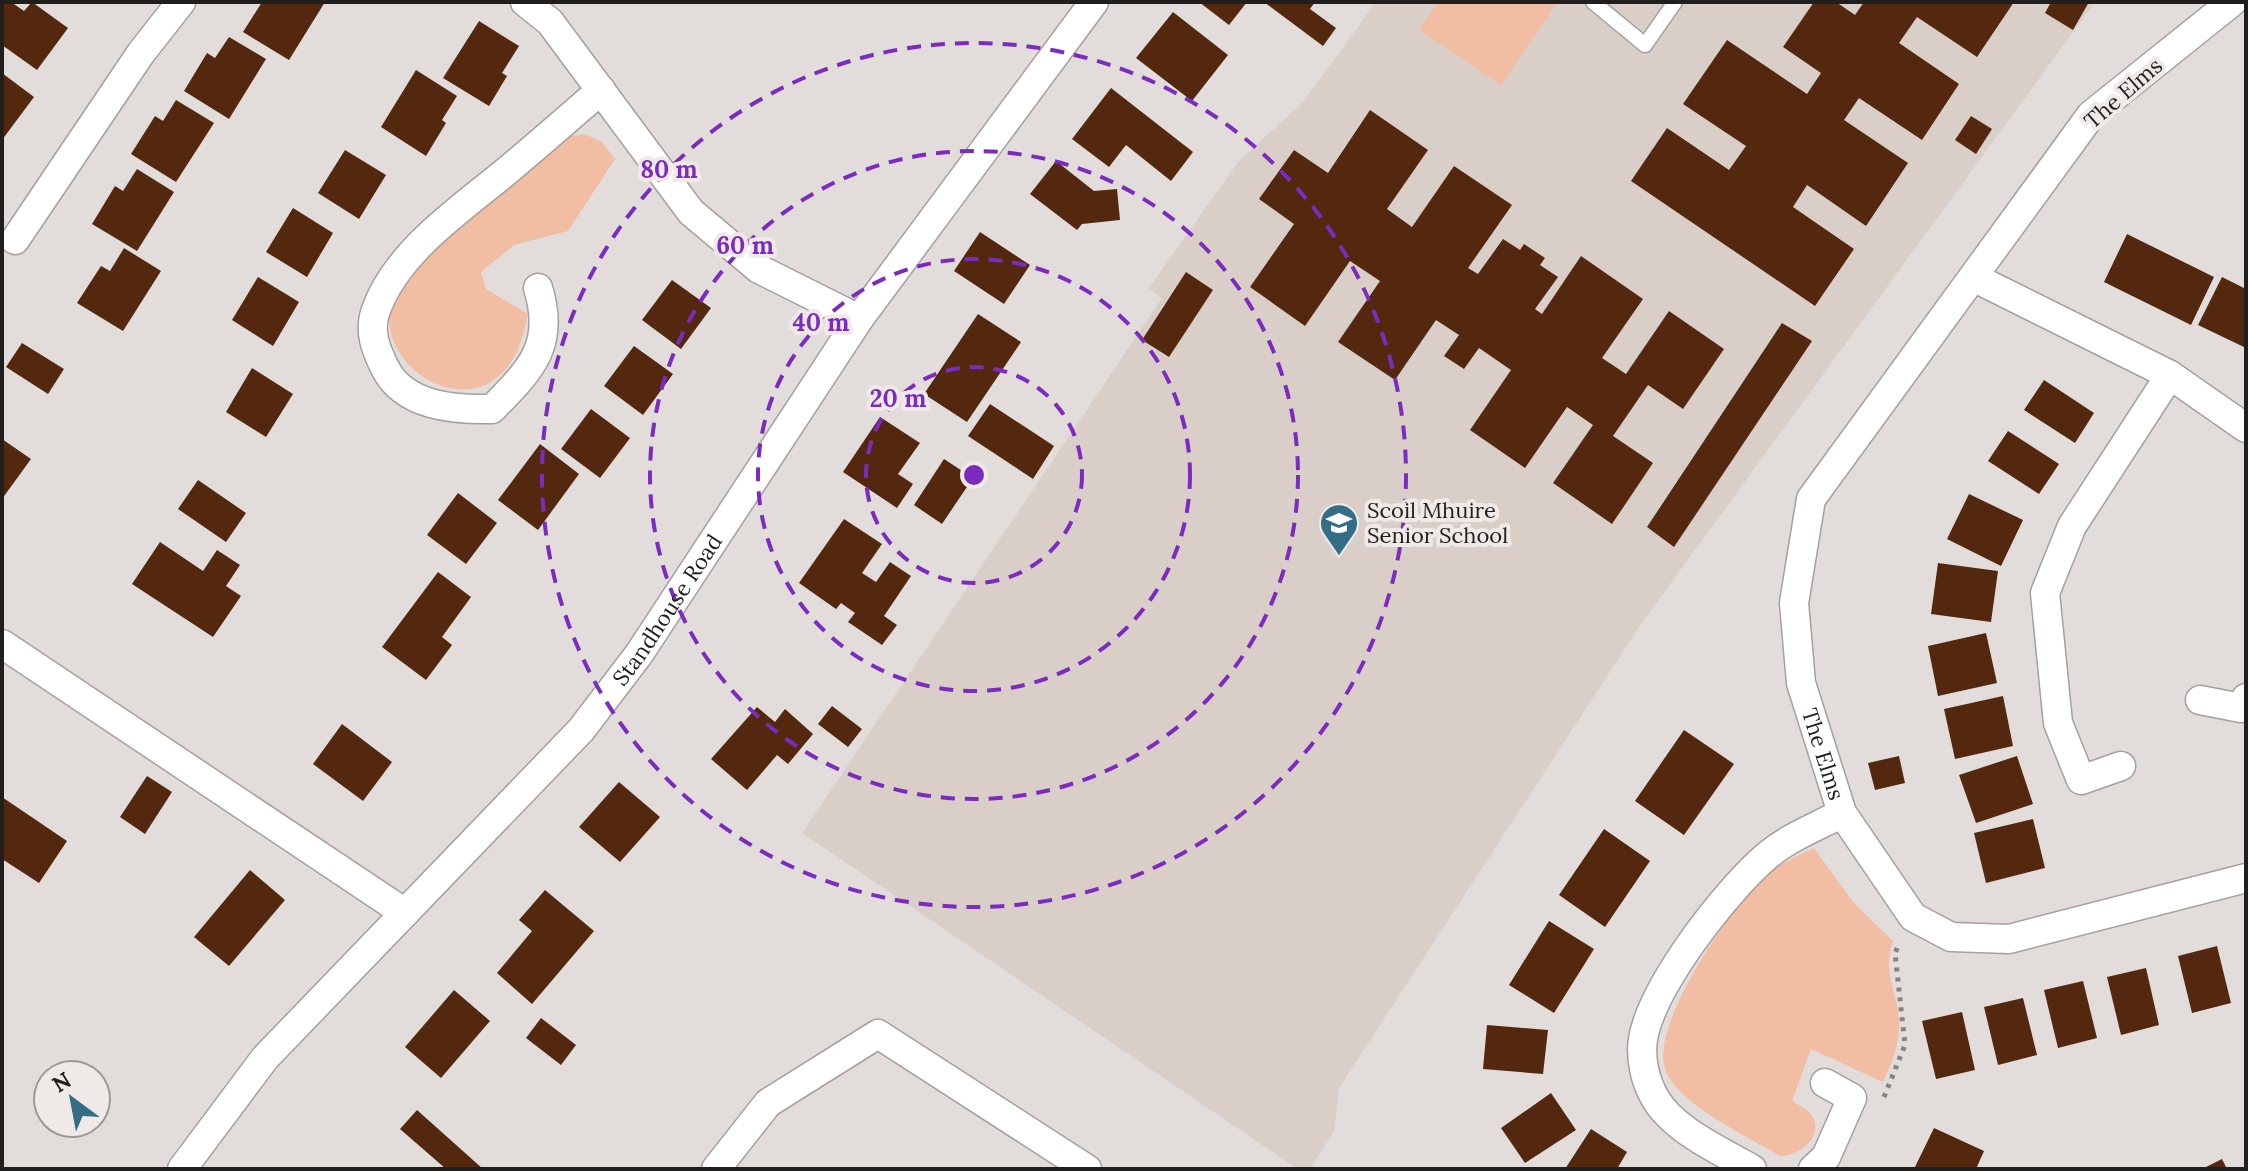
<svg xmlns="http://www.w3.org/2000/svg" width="2248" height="1171" viewBox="0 0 2248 1171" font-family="Lora,serif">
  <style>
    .built { fill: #dacec9 }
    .green { fill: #f1bda3 }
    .building { fill: #53280f }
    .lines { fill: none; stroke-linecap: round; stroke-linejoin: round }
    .service-casing { stroke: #a4a09e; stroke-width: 17 }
    .minor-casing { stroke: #a4a09e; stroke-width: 31 }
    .path { stroke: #868382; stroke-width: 5; stroke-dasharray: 4 6; stroke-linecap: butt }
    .service { stroke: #fff; stroke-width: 14 }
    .minor { stroke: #fff; stroke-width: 28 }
    .ring { fill: none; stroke: #7b2cbf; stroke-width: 4; stroke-dasharray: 14 10 }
    .labels { text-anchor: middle; stroke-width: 8; stroke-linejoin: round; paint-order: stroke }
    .street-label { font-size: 22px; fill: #201f1e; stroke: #efeae8 }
    .poi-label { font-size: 22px; fill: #201f1e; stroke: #efeae8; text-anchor: start }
    .centre { fill: #7b2cbf; stroke: #efeae8; stroke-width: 4 }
    .ring-label { font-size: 24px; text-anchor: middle; font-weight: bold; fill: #7b2cbf; stroke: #efeae8; stroke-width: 8; stroke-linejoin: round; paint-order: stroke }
  </style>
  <rect width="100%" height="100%" fill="#e2dddb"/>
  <path class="built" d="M1376 2H2095L1641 624 1339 1088 1334 1131 1310 1169H1298L802 833 1162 298 1148 289 1239 161 1303 102Z"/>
  <path class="green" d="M1438 2H1558L1501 85 1419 30Z
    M585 134 602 142 615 159 568 231 514 245 481 272 486 289 528 314C524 332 520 350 509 365 470 419 389 375 389 317 389 309 388 300 392 293 411 264 440 244 466 222 500 193 535 165 569 136Z
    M1814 848 1853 902 1893 941C1881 977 1900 993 1899 1027 1899 1047 1891 1064 1883 1082L1811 1049 1792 1101C1801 1106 1813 1112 1815 1123 1819 1142 1795 1156 1780 1156 1749 1137 1677 1104 1665 1069 1650 1025 1732 905 1766 875 1779 864 1798 856 1814 848Z"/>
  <path class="building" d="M2 2H11L24 11 32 2 68 28 37 70 2 45Z
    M262 2H325L289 60 243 32Z
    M1199 2H1247L1229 25Z
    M1264 2H1315L1310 9 1336 28 1323 46Z
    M1814 2H1836L1855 15 1864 2H2014L1977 57 1917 17 1899 43 1959 84 1922 140 1859 98 1844 120 1908 163 1866 226 1807 185 1793 207 1854 249 1815 306 1631 181 1667 128 1729 170 1746 146 1683 104 1727 40 1807 94 1821 73 1783 47Z
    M2051 2H2089L2073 30 2045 13Z
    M1173 12 1228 55 1192 101 1136 58Z
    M479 21 519 46 502 73 507 76 489 106 443 78Z
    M229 37 266 59 229 119 184 91 207 53 215 58Z
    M416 70 457 96 442 120 446 123 426 156 381 127Z
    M2 73 34 97 2 140Z
    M1111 88 1193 152 1171 181 1126 145 1109 167 1072 139Z
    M176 100 214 123 176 182 131 154 155 116 163 121Z
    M1370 110 1428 150 1387 209 1412 227 1454 166 1512 205 1468 268 1478 274 1503 239 1520 250 1524 244 1545 258 1540 265 1558 277 1535 309 1542 314 1581 256 1643 299 1602 358 1626 374 1669 311 1724 349 1683 409 1648 385 1613 436 1653 463 1612 524 1553 483 1593 425 1567 407 1525 468 1470 430 1511 370 1479 348 1464 369 1444 356 1459 335 1436 320 1395 380 1338 342 1380 281 1350 261 1305 326 1250 287 1294 224 1259 199 1294 150 1328 173Z
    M1971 116 1992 129 1976 154 1955 140Z
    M345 150 386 175 359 219 318 193Z
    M1056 161 1094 191 1117 189 1120 220 1082 224 1077 230 1030 194Z
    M137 169 174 192 137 251 92 224 115 186 123 191Z
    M293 208 333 233 307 277 266 252Z
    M980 232 1030 265 1004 304 954 271Z
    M2127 234 2214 277 2191 325 2104 282Z
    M124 248 161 271 123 331 77 303 101 266 110 271Z
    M1186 272 1213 290 1169 357 1142 340Z
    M258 277 299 302 273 346 232 320Z
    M2222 277 2246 289V348L2198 325Z
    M672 280 711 308 681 349 642 320Z
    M978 314 1021 342 967 422 924 394Z
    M1782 323 1812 341 1674 547 1647 527Z
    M22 343 64 369 48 394 6 367Z
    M634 346 673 374 643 415 604 386Z
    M252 368 293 394 266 437 226 412Z
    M2044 380 2094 413 2075 443 2024 410Z
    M990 404 1054 446 1033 479 968 436Z
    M591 409 630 438 600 478 561 449Z
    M880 417 920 443 898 474 913 484 897 508 843 472Z
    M2008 431 2059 464 2039 494 1988 461Z
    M2 439 31 459 2 499Z
    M540 444 579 474 538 530 498 500Z
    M944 459 973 478 942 524 914 505Z
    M198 480 246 513 226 542 178 509Z
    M458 493 497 523 466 564 427 535Z
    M1969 494 2023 520 2001 566 1947 539Z
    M844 519 882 544 862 573 876 582 890 562 911 576 884 616 897 625 882 645 848 622 855 613 841 603 836 609 799 583Z
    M160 542 203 571 217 550 240 565 226 586 241 596 213 637 132 584Z
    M1938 563 1998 571 1991 622 1931 614Z
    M438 572 471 597 442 637 452 645 426 680 382 647Z
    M1986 633 1997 683 1938 696 1928 646Z
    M2003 696 2013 746 1955 759 1944 709Z
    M832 706 862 729 848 747 818 724Z
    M757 707 775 722 785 709 813 734 788 764 777 755 747 790 711 759Z
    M342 724 392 762 363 801 313 764Z
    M1684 730 1734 764 1684 835 1635 801Z
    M1899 756 1905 783 1875 790 1868 763Z
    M2017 756 2033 804 1976 823 1959 775Z
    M147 776 172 792 145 834 120 817Z
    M619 782 660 817 620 862 579 827Z
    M2 797 67 841 39 883 2 859Z
    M2033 819 2045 868 1986 883 1974 833Z
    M1604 829 1650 861 1605 927 1559 895Z
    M250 870 285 900 229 966 194 937Z
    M545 890 594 931 532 1004 497 973 532 931 519 920Z
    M1549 921 1594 949 1554 1013 1509 985Z
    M2217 946 2231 1003 2192 1013 2178 956Z
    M2146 968 2159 1025 2121 1035 2107 977Z
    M2083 981 2097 1038 2058 1048 2044 990Z
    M454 990 490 1021 441 1078 405 1047Z
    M2023 998 2037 1055 1998 1065 1984 1007Z
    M1962 1012 1975 1070 1936 1079 1922 1021Z
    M541 1018 576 1045 561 1065 526 1038Z
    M1487 1025 1548 1030 1543 1074 1483 1069Z
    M1551 1093 1576 1130 1525 1163 1501 1128Z
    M417 1110 483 1169H446L400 1129Z
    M1934 1128 1984 1151 1976 1169H1914Z
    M1591 1129 1627 1152 1617 1169H1565Z
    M2222 1159 2227 1169H2202Z"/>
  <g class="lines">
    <g class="service-casing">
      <path id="service" d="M1593 2 1645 45 1675 2"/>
    </g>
    <g class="minor-casing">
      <g id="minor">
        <path d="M525 2 550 22 691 212 759 269 859 319"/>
        <path id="s1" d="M2232 2 2091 115 1811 499 1794 603 1801 683 1842 813 1913 917 1951 937 2009 939 2246 878"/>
        <path d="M15 240 141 53 181 2"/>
        <path d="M1975 278 2170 375 2246 428"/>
        <path d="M538 288C556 346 530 370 492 409 453 410 404 406 385 368 376 350 368 331 376 310 397 251 461 209 508 170 539 144 570 117 601 90"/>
        <path d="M2 644 405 913"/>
        <path d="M2200 700 2241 708 2246 698"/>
        <path d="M2121 766 2081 780 2058 723 2045 593 2072 526 2170 375"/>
        <path id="s2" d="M182 1169 265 1058 581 730 639 654 859 319 1094 2"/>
        <path d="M716 1169 768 1103 878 1034 1087 1169"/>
        <path d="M1752 1169C1721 1151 1673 1130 1655 1098 1645 1081 1640 1058 1643 1039 1652 986 1727 889 1768 855 1789 837 1819 826 1842 813"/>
        <path d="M1813 1169 1826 1157 1852 1098 1825 1083"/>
      </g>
    </g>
    <path class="path" d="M1884 1097 1905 1045 1895 953 1899 944"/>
    <use href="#service" class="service"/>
    <use href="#minor" class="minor"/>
  </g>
  <g class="ring">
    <circle cx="974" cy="475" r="108"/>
    <circle cx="974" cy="475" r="216"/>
    <circle cx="974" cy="475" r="324"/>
    <circle cx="974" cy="475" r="432"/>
  </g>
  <defs>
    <g id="school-pin" transform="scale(2)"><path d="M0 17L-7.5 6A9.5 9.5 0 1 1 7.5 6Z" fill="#336e86" stroke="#efeae8"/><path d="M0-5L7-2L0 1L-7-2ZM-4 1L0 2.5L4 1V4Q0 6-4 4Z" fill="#fff"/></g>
  </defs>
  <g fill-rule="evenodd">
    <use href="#school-pin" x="1339" y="523"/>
  </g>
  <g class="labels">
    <g class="street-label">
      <text transform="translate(2123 93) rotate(-41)" y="8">The Elms</text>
      <text dy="8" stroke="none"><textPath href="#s2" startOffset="742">Standhouse Road</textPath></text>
      <text dy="8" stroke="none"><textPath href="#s1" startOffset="916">The Elms</textPath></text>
    </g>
    <g class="poi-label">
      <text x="1367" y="518">Scoil Mhuire<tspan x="1367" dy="25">Senior School</tspan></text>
    </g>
  </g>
  <circle cx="974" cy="475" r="12" class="centre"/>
  <g class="ring-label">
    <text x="669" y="178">80 m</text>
    <text x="745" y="254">60 m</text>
    <text x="821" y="331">40 m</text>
    <text x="898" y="407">20 m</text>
  </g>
  <rect width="2248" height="1171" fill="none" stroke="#201f1e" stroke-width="8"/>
  <g transform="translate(72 1099) rotate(328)"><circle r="38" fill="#efeae8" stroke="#9c9997" stroke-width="2"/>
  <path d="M0-6L14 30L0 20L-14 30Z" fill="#336e86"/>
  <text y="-12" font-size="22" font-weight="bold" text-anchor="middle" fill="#201f1e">N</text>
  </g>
</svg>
